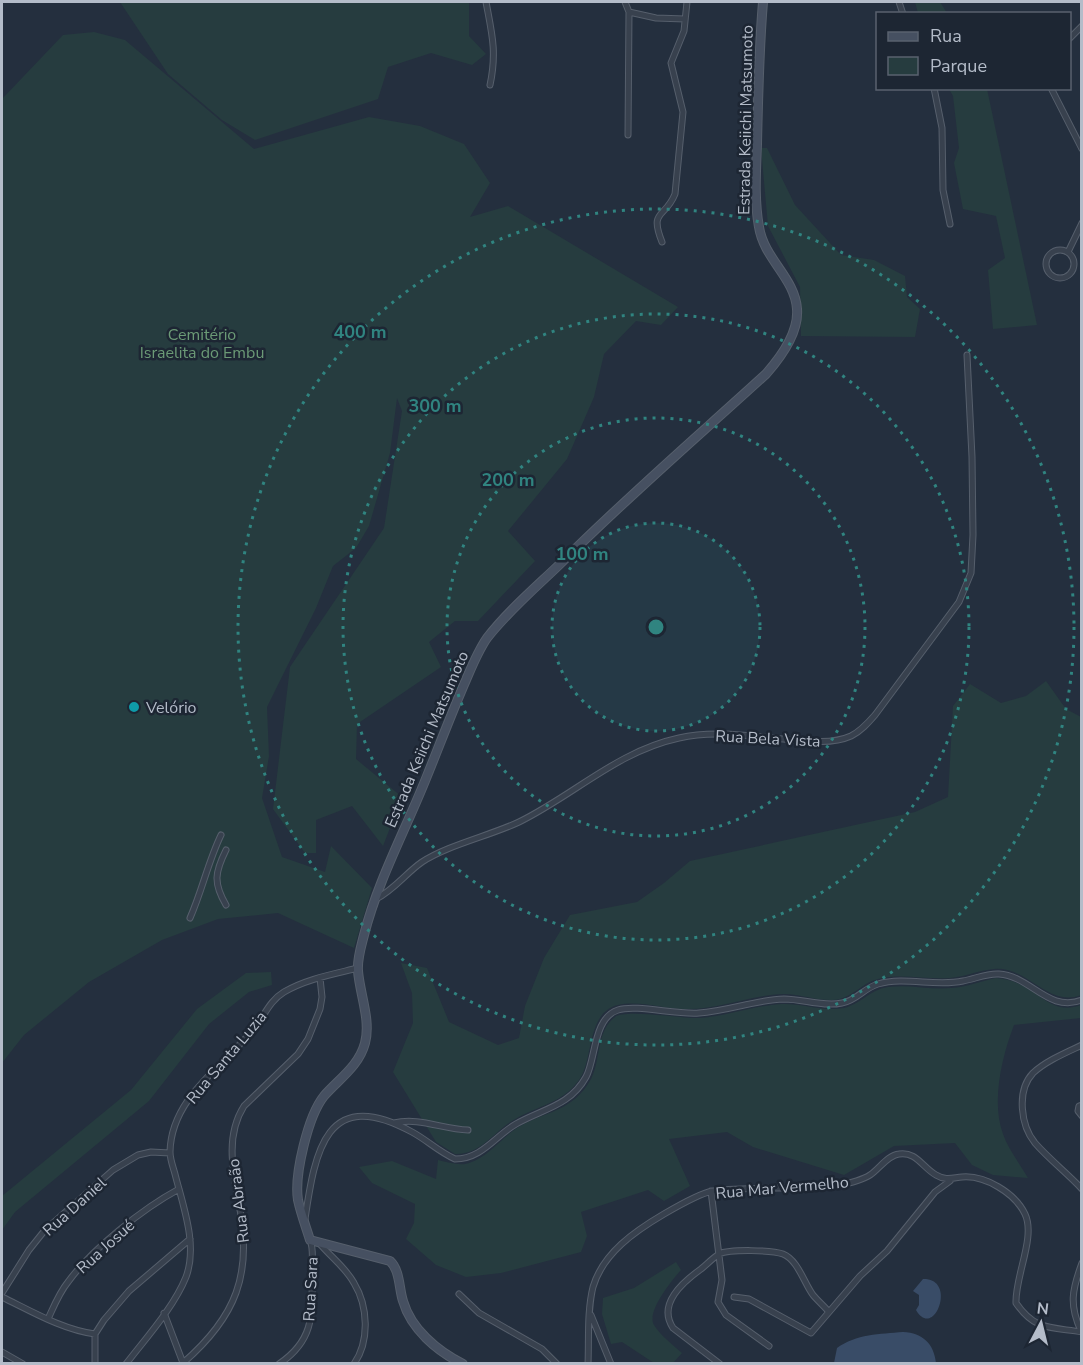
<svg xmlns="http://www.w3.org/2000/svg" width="1083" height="1365" viewBox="0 0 1083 1365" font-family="'Nunito Sans',sans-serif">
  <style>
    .green { fill: #263c3f }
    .water { fill: #394c67 }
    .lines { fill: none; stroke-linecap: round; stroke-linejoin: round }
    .street-casing { stroke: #565f6c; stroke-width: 7 }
    .secondary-casing { stroke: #565f6c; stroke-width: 10 }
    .street { stroke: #38414e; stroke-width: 5 }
    .secondary { stroke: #465061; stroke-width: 8 }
    .ring { fill: none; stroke: #308480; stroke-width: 3; stroke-dasharray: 3 6 }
    .culture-dot { fill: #0f9aa8; stroke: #1d2633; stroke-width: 2 }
    .labels { text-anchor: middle; stroke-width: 5; stroke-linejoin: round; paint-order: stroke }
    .street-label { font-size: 16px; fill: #b4bcc9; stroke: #1d2633 }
    .park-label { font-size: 16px; fill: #6b9a76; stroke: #1d2633 }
    .poi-label { font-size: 16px; fill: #b4bcc9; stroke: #1d2633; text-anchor: start }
    .centre { fill: #308480; stroke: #1d2633; stroke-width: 3 }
    .ring-label { font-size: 18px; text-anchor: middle; font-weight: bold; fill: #308480; stroke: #1d2633; stroke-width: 5; stroke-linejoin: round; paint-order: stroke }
  </style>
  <rect width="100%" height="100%" fill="#242f3e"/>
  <path class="green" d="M120 2H469V36L486 54 472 65 431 53 388 67 378 99 255 140 222 120 168 74Z
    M915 2H940L947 13H918Z
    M94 32 125 40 254 149 369 117 420 126 464 144 490 183 470 217 508 206 678 307 661 325 636 321 604 354 594 397 567 459 508 531 535 561 478 621H455L429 642 441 667 357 724 356 759 402 797 383 846 352 806 316 820V853H305L273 809 290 667 384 528 402 411 397 398 390 453 369 526 356 548 333 566 316 608 267 707 269 756 262 798 282 857 325 872 331 846 372 888 354 948 278 913 218 919 162 940 89 982 24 1035 2 1063V99L63 35Z
    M949 89H987L1037 325 993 329 988 270 1005 258 996 216 963 209 954 163 959 148 953 96Z
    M761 148H767L795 205 841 255 874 260 905 276 907 297 920 309 915 337 801 336 800 287 768 226Z
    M1046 681 1066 709 1081 717V995C1048 1008 1028 966 994 969 979 970 965 977 950 978 926 980 902 973 878 979 861 983 852 999 833 1000 817 1001 801 994 784 994 750 995 719 1010 685 1009 664 1009 639 1000 618 1005 588 1012 593 1054 582 1075 567 1103 537 1105 512 1121 493 1133 480 1155 455 1154L436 1142 393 1072 413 1023 412 993 401 963 427 968 449 1022 498 1045 519 1038 525 1006 544 958 570 915 637 902 664 883 690 861 915 812 948 797 953 706 970 684 1001 703 1026 696Z
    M271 972 272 985 249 992 209 1024 149 1101 15 1212 2 1230V1196L131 1090 197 1009 246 973Z
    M996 978C1004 979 1012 980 1019 984 1042 994 1053 1015 1081 1005V1018L1014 1025C1002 1056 991 1102 1003 1134 1008 1149 1020 1164 1028 1178L993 1175 972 1165 955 1143 894 1146 844 1175 753 1147 727 1132 669 1139 690 1186 664 1201 648 1190 581 1212 587 1236 581 1252 501 1273 466 1277 436 1265 406 1239 414 1223 415 1204 372 1183 359 1167 392 1161 436 1179 438 1160C447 1162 456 1165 465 1164 487 1159 500 1139 517 1128 545 1111 573 1112 591 1079 601 1060 596 1031 615 1017 625 1009 683 1019 700 1018 727 1016 753 1006 781 1004 802 1003 823 1012 844 1008 861 1004 869 990 888 987 909 984 930 990 951 988 967 987 981 981 996 978Z
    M676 1262 681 1270C672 1280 646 1312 654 1325 660 1335 673 1345 682 1353L673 1363H654L622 1342 611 1344 602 1314 603 1298 634 1288Z"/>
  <path class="water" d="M923 1279C958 1278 934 1341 916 1310L919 1305V1295L913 1291Z
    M903 1332C923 1333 934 1344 936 1363H834L837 1348C856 1334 880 1334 903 1332Z"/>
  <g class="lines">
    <g class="street-casing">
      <path id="street" d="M486 2C492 34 497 52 490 85
        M625 2 629 12 628 135
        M899 2 903 14
        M629 12 656 18 685 19
        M1070 38 1082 26
        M934 88 942 128 943 190 950 224
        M1051 88 1082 149
        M662 242C649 209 665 219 675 194L683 112 671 63 684 31 687 2
        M1046 264a14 14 0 1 1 28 0a14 14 0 1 1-28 0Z
        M1068 252 1082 223
        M376 899C395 889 406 873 422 862 448 845 489 836 519 822 574 795 618 751 679 738 713 730 749 736 783 739 804 741 831 745 851 736 861 731 868 723 875 715L959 602 971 573 973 535 972 457 967 355
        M226 905C213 883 215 872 226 850
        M190 918C202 891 208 862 221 835
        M1082 1045C1065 1053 1046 1061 1033 1073 1016 1091 1021 1126 1035 1143 1049 1159 1067 1173 1082 1189
        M1082 1105 1079 1106 1078 1111 1082 1116
        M394 1123C419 1117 442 1129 468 1130
        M711 1191 722 1280 718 1302 726 1315 769 1346
        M305 1219C315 1151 326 1085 412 1132 427 1140 439 1152 455 1159 482 1159 495 1136 516 1124 542 1109 570 1106 586 1077 596 1059 593 1018 618 1010 636 1004 676 1015 699 1013 728 1011 755 1000 784 999 803 999 823 1007 842 1003 856 1001 864 988 878 984 905 976 935 987 963 981 975 979 987 973 999 974 1031 976 1048 1013 1082 1000
        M320 1244C331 1257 346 1268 354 1283 368 1306 370 1341 354 1364
        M2 1293 29 1250 45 1230 113 1170 138 1155 151 1152 170 1153
        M459 1294 479 1313 542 1349 557 1364
        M2 1297C31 1311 63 1330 95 1334
        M734 1297 749 1299 811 1333 860 1276 887 1251 935 1192 950 1181
        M164 1313 183 1363C236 1317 253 1274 239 1204 233 1171 225 1136 244 1106L298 1054 308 1039 320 1009 322 997 320 978
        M591 1315 611 1364
        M48 1319C54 1306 59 1293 68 1282 92 1249 142 1209 179 1189
        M1081 1331C1069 1305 1072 1290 1082 1263
        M2 1352 23 1364
        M95 1364V1334L104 1320 129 1291 190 1239
        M126 1364C146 1338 174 1307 186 1277 198 1245 183 1206 175 1174 173 1167 170 1159 170 1152 171 1098 222 1067 253 1030 264 1017 269 1001 284 992 306 979 334 974 358 968
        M279 1364C316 1339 312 1312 312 1272 312 1262 314 1249 310 1240
        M588 1364C589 1339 587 1311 593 1287 603 1253 635 1231 664 1214 676 1207 700 1193 713 1191 754 1186 795 1190 836 1186 846 1184 861 1181 870 1175 879 1169 888 1155 899 1154 916 1151 923 1168 936 1175 946 1181 952 1178 962 1177 985 1175 1015 1193 1025 1214 1036 1237 1015 1276 1016 1303 1035 1331 1051 1327 1082 1332
        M720 1364 673 1328C657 1304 683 1282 701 1269 707 1264 713 1258 719 1254 730 1249 772 1250 783 1254 798 1260 804 1283 813 1295 818 1301 824 1306 829 1312"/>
    </g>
    <g class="secondary-casing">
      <path id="secondary" d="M463 1364C437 1351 411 1329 403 1301 399 1289 400 1270 390 1261L310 1240C306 1227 301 1214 298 1200 294 1175 308 1116 324 1096 339 1079 359 1066 365 1043 371 1020 360 995 358 971 357 959 361 947 364 935 378 880 406 829 427 776 440 744 452 712 466 680 472 666 478 651 487 638 508 611 535 588 560 564 626 498 697 437 766 374 781 357 799 333 797 309 795 278 764 259 759 227 754 200 756 171 757 144 758 97 759 49 763 2"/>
    </g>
    <use href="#street" class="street"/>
    <use href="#secondary" class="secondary"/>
  </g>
  <circle cx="656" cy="627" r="104" fill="#308480" fill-opacity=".12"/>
  <g class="ring">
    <circle cx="656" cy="627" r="104"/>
    <circle cx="656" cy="627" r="209"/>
    <circle cx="656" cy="627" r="313"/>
    <circle cx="656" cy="627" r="418"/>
  </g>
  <circle class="culture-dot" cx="134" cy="707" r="6"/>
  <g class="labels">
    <g class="street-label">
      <text transform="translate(745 120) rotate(-89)" y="6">Estrada Keiichi Matsumoto</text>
      <text transform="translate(768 738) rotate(3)" y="6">Rua Bela Vista</text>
      <text transform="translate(426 739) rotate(-67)" y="6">Estrada Keiichi Matsumoto</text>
      <text transform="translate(226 1057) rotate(-50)" y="6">Rua Santa Luzia</text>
      <text transform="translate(782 1187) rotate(-5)" y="6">Rua Mar Vermelho</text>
      <text transform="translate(238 1201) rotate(-97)" y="6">Rua Abraão</text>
      <text transform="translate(74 1206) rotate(-42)" y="6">Rua Daniel</text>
      <text transform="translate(105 1246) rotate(-42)" y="6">Rua Josué</text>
      <text transform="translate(310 1289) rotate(-87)" y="6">Rua Sara</text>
    </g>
    <g class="park-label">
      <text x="202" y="340">Cemitério<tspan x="202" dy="18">Israelita do Embu</tspan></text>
    </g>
    <g class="poi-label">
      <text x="146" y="713">Velório</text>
    </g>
  </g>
  <circle cx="656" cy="627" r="9" class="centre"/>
  <g class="ring-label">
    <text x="360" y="338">400 m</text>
    <text x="435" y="412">300 m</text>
    <text x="508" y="486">200 m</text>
    <text x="582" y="560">100 m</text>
  </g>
  <rect width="1083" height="1365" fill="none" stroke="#b4bcc9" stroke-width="6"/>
  <rect x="876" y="12" width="195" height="78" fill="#1d2633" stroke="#59626f" stroke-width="1.5"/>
  <rect x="888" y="32" width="30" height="9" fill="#465061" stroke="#59626f" stroke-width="1.5"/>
  <text x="930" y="42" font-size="18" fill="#b4bcc9">Rua</text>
  <rect x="888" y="57" width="30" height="18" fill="#263c3f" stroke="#59626f" stroke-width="1.5"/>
  <text x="930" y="72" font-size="18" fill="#b4bcc9">Parque</text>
  <g transform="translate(1041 1323) rotate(7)" stroke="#1d2633" stroke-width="4.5" paint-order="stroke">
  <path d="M0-4.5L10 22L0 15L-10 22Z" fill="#b4bcc9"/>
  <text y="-9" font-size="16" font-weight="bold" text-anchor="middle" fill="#b4bcc9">N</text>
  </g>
</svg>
